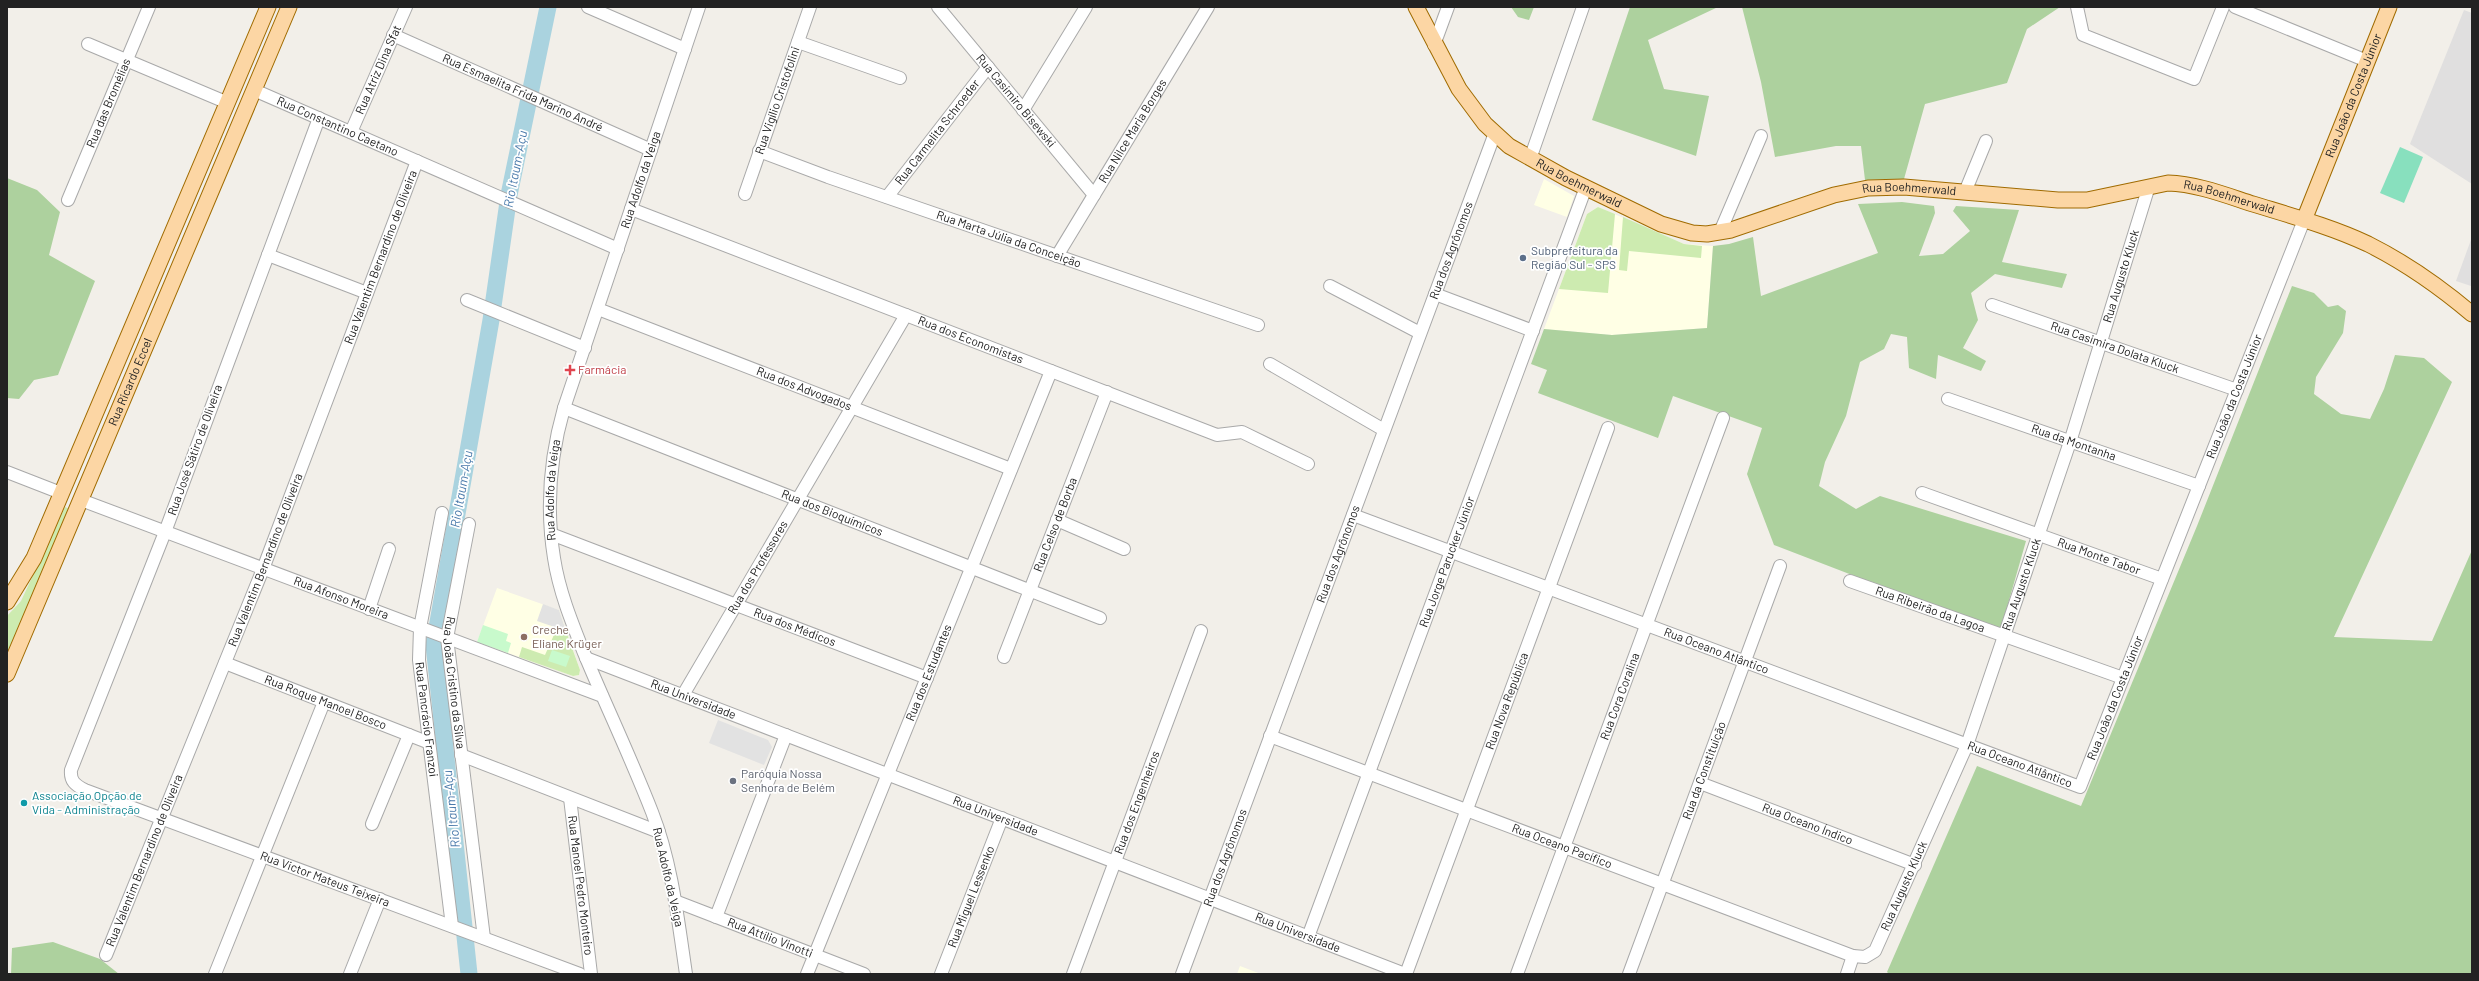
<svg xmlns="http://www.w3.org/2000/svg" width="2479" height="981" viewBox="0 0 2479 981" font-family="Barlow,sans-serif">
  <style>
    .residential { fill: #e0dfdf }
    .education { fill: #ffffe5 }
    .grass { fill: #cdebb0 }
    .forest { fill: #add19e }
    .park { fill: #c8facc }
    .pitch { fill: #88e0be }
    .parking { fill: #e2e2e2 }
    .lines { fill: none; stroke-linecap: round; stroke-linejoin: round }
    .river { stroke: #aad3df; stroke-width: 17 }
    .minor-casing { stroke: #a9a9a9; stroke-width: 14 }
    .major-casing { stroke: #a06b00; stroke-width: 17 }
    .minor { stroke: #fff; stroke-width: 12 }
    .major { stroke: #fcd6a4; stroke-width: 15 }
    .service-dot { fill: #5c6f8a; stroke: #fff; stroke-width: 1.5 }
    .health-dot { fill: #e0444e; stroke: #fff; stroke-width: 1.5 }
    .education-dot { fill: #8d6e63; stroke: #fff; stroke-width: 1.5 }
    .worship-dot { fill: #6b7280; stroke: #fff; stroke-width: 1.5 }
    .culture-dot { fill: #0f9aa8; stroke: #fff; stroke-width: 1.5 }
    .labels { text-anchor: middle; stroke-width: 3.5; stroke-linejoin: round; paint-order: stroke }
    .street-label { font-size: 12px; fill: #222; stroke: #fff }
    .service-label { font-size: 12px; fill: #4e5e75; stroke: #fff; text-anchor: start }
    .health-label { font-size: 12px; fill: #be3a42; stroke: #fff; text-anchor: start }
    .education-label { font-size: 12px; fill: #785e54; stroke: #fff; text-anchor: start }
    .worship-label { font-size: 12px; fill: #5b616d; stroke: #fff; text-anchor: start }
    .culture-label { font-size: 12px; fill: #0d838f; stroke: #fff; text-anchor: start }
    .water-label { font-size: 13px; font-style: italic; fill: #4a7aab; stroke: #fff }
  </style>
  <rect width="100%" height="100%" fill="#f2efe9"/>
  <path class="residential" d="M2464 10 2472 13V184L2410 144Z
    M2472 237V288L2471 286 2456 281Z"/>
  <path class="education" d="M1544 179 1574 196 1567 217 1534 205Z
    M1598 207 1684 244 1713 246 1707 328 1612 335 1544 329 1587 214Z
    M497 588 559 610 580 670 579 675 573 676 477 642Z
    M1240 966 1261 974H1237Z"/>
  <path class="grass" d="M1598 207 1615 214 1608 293 1559 289 1587 214Z
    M1623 217 1684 244 1702 246 1701 258 1629 251 1627 271 1619 270Z
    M65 507 70 509 7 653V616L21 601Z
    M557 628 566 631 580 670 579 675 573 676 519 657 522 647 545 655Z"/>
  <path class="forest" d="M1511 7H1534L1529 20 1518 17Z
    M1630 7H1718L1648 40 1664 89 1709 96 1696 156 1592 120Z
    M1742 7H2060L2027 29 2007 83 1925 104 1904 179 1865 180 1861 146H1836L1775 157 1761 82Z
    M7 178 37 190 60 212 49 255 95 281 58 375 34 380 19 399 7 398Z
    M1902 202 1934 206 1935 213 1919 256 1943 254 1970 231 1953 211 1956 206 2019 210 2002 262 2067 274 2062 288 1995 274 1971 293 1978 320 1963 348 1986 361 1981 371 1938 355 1936 379 1909 368 1907 337 1891 334 1884 349 1860 362 1846 416 1825 462 1819 486 1856 509 1880 496 2026 541 2000 632 1774 545 1747 474 1762 428 1673 396 1658 438 1538 393 1547 370 1531 364 1544 329 1612 335 1707 328 1713 246 1729 244 1753 237 1761 296 1878 253 1858 204Z
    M2292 286 2314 293 2328 307 2338 305 2346 311 2343 333 2316 377 2314 394 2341 414 2370 419 2384 389 2395 355 2424 358 2452 382 2334 637 2432 641 2472 550V974H1889L1887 972 1977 766 2081 806 2197 526Z
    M53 942 100 959 119 974H11L12 948Z"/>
  <path class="park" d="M483 625 508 634 506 641 511 643 508 653 477 642Z
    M552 650 570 656 566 667 548 661Z"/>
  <path class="pitch" d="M2400 147 2423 157 2404 203 2380 193Z"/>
  <path class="parking" d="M543 604 559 610 566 631 537 621Z
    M718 720 768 740 772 747 764 765 709 743Z"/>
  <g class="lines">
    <path class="river" d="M469 974 434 645 491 320 509 195 548 7"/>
    <g class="minor-casing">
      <g id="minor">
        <path d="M588 7 685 49"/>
        <path id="s1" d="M938 7 1094 195"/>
        <path d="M2077 7 2083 35 2194 79 2223 7"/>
        <path d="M2235 7 2367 61"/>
        <path id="s2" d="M393 35 651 150"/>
        <path d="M798 42 900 78"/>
        <path d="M88 44 228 103"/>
        <path d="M1434 45 1448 7"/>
        <path id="s3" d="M254 90 618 249"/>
        <path d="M1023 110 1086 7"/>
        <path id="s4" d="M319 118 165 532 71 770C70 781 75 785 85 790L580 974"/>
        <path id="s5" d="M351 132 406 7"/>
        <path id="s6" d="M759 151 828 177 1258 325"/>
        <path d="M1530 159 1583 7"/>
        <path d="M1965 192 1986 141"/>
        <path id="s7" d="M745 194 810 7"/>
        <path id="s8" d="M887 197 988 67"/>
        <path id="s9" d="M68 200 149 7"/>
        <path id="s10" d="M631 209 1217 435 1242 432 1308 464"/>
        <path d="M1720 232 1761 136"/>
        <path d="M268 255 367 293"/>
        <path id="s11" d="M1057 256 1208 7"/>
        <path d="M1330 286 1420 333"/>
        <path d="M1435 294 1533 331"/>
        <path d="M467 300 585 348"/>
        <path id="s12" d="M1992 305 2237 390"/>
        <path id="s13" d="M598 309 1011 469"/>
        <path d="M1270 364 1384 430"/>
        <path id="s14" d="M1948 399 2199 486"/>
        <path id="s15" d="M564 408 1100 618"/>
        <path d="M7 472 61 493"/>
        <path id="s16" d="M1922 493 2162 579"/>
        <path id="s17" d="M81 500 602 696"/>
        <path id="s18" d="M442 513 420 628 419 660 452 926"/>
        <path id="s19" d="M1353 515 2080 787 2304 220"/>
        <path d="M1057 520 1124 549"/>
        <path id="s20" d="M469 524 447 638 484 938"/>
        <path id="s21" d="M551 534 927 678"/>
        <path id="s22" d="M1850 581 2123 678"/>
        <path d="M369 609 389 549"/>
        <path id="s23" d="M1004 657 1107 392"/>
        <path id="s24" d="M586 658 1405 974"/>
        <path id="s25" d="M225 663 427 742"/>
        <path id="s26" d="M683 695 906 315"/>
        <path id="s27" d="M1270 736 1853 956 1865 957 1875 951 1967 745 2070 442 2149 186"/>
        <path d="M461 755 659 832"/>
        <path id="s28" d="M1700 783 1915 865"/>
        <path id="s29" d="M570 798 591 974"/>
        <path d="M372 824 409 735"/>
        <path id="s30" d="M675 901 864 974"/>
        <path d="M716 917 786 735"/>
        <path id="s31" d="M1308 937 1586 187"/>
        <path id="s32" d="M106 955 263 569 417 161"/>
        <path d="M215 974 324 702"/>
        <path d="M350 974 380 899"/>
        <path id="s33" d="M686 974C678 920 672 863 652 812 631 758 606 706 584 653 572 623 559 591 554 558 546 508 550 457 564 408L699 7"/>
        <path id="s34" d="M807 974 1051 371"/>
        <path id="s35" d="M941 974 1002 818"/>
        <path id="s36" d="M1073 974 1201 631"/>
        <path id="s37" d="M1182 974 1495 133"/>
        <path id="s38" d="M1406 974 1608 428"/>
        <path id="s39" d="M1517 974 1723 418"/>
        <path id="s40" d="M1629 974 1780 566"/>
        <path d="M1847 974 1853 956"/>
      </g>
    </g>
    <g class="major-casing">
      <g id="major">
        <path id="s41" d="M1416 7 1459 89 1485 124 1509 146 1566 178 1661 224 1692 233 1707 234 1731 230 1834 195 1868 188 1904 187 2058 200H2087L2168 183C2197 184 2225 195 2253 204 2292 216 2332 227 2368 244 2406 263 2440 287 2472 314"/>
        <path id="s42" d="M2304 220 2389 7"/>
        <path d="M7 602 34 558 268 7"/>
        <path id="s43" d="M7 674 289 7"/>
      </g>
    </g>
    <use href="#minor" class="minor"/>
    <use href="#major" class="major"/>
  </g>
  <circle class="service-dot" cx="1523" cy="258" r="4"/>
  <path class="health-dot" d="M568 364h4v4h4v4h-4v4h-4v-4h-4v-4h4z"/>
  <circle class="education-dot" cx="524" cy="637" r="4"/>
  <circle class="worship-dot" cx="733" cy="781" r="4"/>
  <circle class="culture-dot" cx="24" cy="803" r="4"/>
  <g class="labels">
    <g class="street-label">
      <text dy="4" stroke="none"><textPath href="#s5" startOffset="68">Rua Atriz Dina Sfat</textPath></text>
      <text dy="4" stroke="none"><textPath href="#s2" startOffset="142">Rua Esmaelita Frida Marino André</textPath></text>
      <text dy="4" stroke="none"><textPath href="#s42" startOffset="134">Rua João da Costa Júnior</textPath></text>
      <text dy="4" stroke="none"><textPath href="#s7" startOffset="99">Rua Vigílio Cristofolini</textPath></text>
      <text dy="4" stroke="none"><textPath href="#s1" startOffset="122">Rua Casimiro Bisewski</textPath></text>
      <text dy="4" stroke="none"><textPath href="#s9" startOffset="105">Rua das Bromélias</textPath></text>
      <text dy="4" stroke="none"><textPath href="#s3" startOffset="91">Rua Constantino Caetano</textPath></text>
      <text dy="4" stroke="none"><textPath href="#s11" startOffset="146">Rua Nilce Maria Borges</textPath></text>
      <text dy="4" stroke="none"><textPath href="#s8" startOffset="82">Rua Carmelita Schroeder</textPath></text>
      <text dy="4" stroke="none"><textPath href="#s33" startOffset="831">Rua Adolfo da Veiga</textPath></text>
      <text dy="4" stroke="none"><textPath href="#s41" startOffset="248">Rua Boehmerwald</textPath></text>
      <text dy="4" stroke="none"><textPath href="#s41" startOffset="596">Rua Boehmerwald</textPath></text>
      <text dy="4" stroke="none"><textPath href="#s41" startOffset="920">Rua Boehmerwald</textPath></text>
      <text dy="4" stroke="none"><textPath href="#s6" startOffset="265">Rua Marta Júlia da Conceição</textPath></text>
      <text dy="4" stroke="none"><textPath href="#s37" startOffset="772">Rua dos Agrônomos</textPath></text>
      <text dy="4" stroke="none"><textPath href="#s32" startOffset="750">Rua Valentim Bernardino de Oliveira</textPath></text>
      <text dy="4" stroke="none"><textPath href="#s27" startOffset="1366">Rua Augusto Kluck</textPath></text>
      <text dy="4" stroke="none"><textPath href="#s10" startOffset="364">Rua dos Economistas</textPath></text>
      <text dy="4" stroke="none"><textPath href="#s12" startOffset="130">Rua Casimira Dolata Kluck</textPath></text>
      <text dy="4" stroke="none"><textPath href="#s43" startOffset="317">Rua Ricardo Eccel</textPath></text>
      <text dy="4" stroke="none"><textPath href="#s13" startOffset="221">Rua dos Advogados</textPath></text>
      <text dy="4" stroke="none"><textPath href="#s19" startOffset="1196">Rua João da Costa Júnior</textPath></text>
      <text dy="4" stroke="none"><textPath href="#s14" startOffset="133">Rua da Montanha</textPath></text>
      <text transform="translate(195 450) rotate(-70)" y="4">Rua José Sátiro de Oliveira</text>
      <text dy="4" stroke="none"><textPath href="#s33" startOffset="507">Rua Adolfo da Veiga</textPath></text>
      <text dy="4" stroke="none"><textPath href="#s15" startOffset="288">Rua dos Bioquímicos</textPath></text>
      <text dy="4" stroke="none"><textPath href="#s23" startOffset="142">Rua Celso de Borba</textPath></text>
      <text dy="4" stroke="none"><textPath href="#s37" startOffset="448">Rua dos Agrônomos</textPath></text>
      <text dy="4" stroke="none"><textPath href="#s16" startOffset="188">Rua Monte Tabor</textPath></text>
      <text dy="4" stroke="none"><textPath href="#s32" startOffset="426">Rua Valentim Bernardino de Oliveira</textPath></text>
      <text dy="4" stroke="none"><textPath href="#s31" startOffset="400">Rua Jorge Parucker Júnior</textPath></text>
      <text dy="4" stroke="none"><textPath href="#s26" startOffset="148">Rua dos Professores</textPath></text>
      <text dy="4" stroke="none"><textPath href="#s27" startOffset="1042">Rua Augusto Kluck</textPath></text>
      <text dy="4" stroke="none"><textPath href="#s17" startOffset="278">Rua Afonso Moreira</textPath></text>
      <text dy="4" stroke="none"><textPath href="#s22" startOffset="85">Rua Ribeirão da Lagoa</textPath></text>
      <text dy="4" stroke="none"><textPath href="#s21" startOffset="261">Rua dos Médicos</textPath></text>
      <text dy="4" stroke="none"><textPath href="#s19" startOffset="388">Rua Oceano Atlântico</textPath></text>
      <text dy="4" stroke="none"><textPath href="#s34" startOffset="325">Rua dos Estudantes</textPath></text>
      <text dy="4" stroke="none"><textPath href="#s20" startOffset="161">Rua João Cristino da Silva</textPath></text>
      <text dy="4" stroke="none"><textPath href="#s39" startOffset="296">Rua Cora Coralina</textPath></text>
      <text dy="4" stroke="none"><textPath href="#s19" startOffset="872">Rua João da Costa Júnior</textPath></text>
      <text dy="4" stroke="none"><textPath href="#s24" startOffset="115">Rua Universidade</textPath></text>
      <text dy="4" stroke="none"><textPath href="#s38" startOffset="291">Rua Nova República</textPath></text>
      <text dy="4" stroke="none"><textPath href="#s25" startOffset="108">Rua Roque Manoel Bosco</textPath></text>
      <text dy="4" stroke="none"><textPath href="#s18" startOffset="209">Rua Pancrácio Franzoi</textPath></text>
      <text dy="4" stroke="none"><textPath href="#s19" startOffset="712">Rua Oceano Atlântico</textPath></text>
      <text dy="4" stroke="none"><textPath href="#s40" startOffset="217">Rua da Constituição</textPath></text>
      <text dy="4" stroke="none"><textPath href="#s36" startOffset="183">Rua dos Engenheiros</textPath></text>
      <text dy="4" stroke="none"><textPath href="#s24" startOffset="439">Rua Universidade</textPath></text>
      <text dy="4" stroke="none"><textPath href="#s28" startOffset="115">Rua Oceano Índico</textPath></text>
      <text dy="4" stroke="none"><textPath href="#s27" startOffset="312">Rua Oceano Pacífico</textPath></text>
      <text dy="4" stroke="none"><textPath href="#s37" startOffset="124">Rua dos Agrônomos</textPath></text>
      <text dy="4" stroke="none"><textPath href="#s32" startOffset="102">Rua Valentim Bernardino de Oliveira</textPath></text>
      <text transform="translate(668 877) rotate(77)" y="4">Rua Adolfo da Veiga</text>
      <text dy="4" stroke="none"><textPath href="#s4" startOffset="980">Rua Victor Mateus Teixeira</textPath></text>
      <text dy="4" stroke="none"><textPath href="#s29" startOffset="88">Rua Manoel Pedro Monteiro</textPath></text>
      <text dy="4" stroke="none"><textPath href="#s27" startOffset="718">Rua Augusto Kluck</textPath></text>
      <text dy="4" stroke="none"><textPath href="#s35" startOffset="83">Rua Miguel Lessenko</textPath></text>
      <text dy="4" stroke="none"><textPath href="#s24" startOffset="763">Rua Universidade</textPath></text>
      <text dy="4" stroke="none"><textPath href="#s30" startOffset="102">Rua Attílio Vinotti</textPath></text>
    </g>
    <g class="service-label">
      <text x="1531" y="255">Subprefeitura da<tspan x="1531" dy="14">Região Sul - SPS</tspan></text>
    </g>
    <g class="health-label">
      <text x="578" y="374">Farmácia</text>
    </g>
    <g class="education-label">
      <text x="532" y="634">Creche<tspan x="532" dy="14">Eliane Krüger</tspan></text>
    </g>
    <g class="worship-label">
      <text x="741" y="778">Paróquia Nossa<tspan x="741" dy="14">Senhora de Belém</tspan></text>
    </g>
    <g class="culture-label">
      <text x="32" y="800">Associação Opção de<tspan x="32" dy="14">Vida - Administração</tspan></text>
    </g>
    <g class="water-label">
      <text transform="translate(515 169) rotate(-79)" y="5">Rio Itaum-Açu</text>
      <text transform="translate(461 489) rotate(-80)" y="5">Rio Itaum-Açu</text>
      <text transform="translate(451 809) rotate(-96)" y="5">Rio Itaum-Açu</text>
    </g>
  </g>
  <rect width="2479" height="981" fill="none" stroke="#222222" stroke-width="16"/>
</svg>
